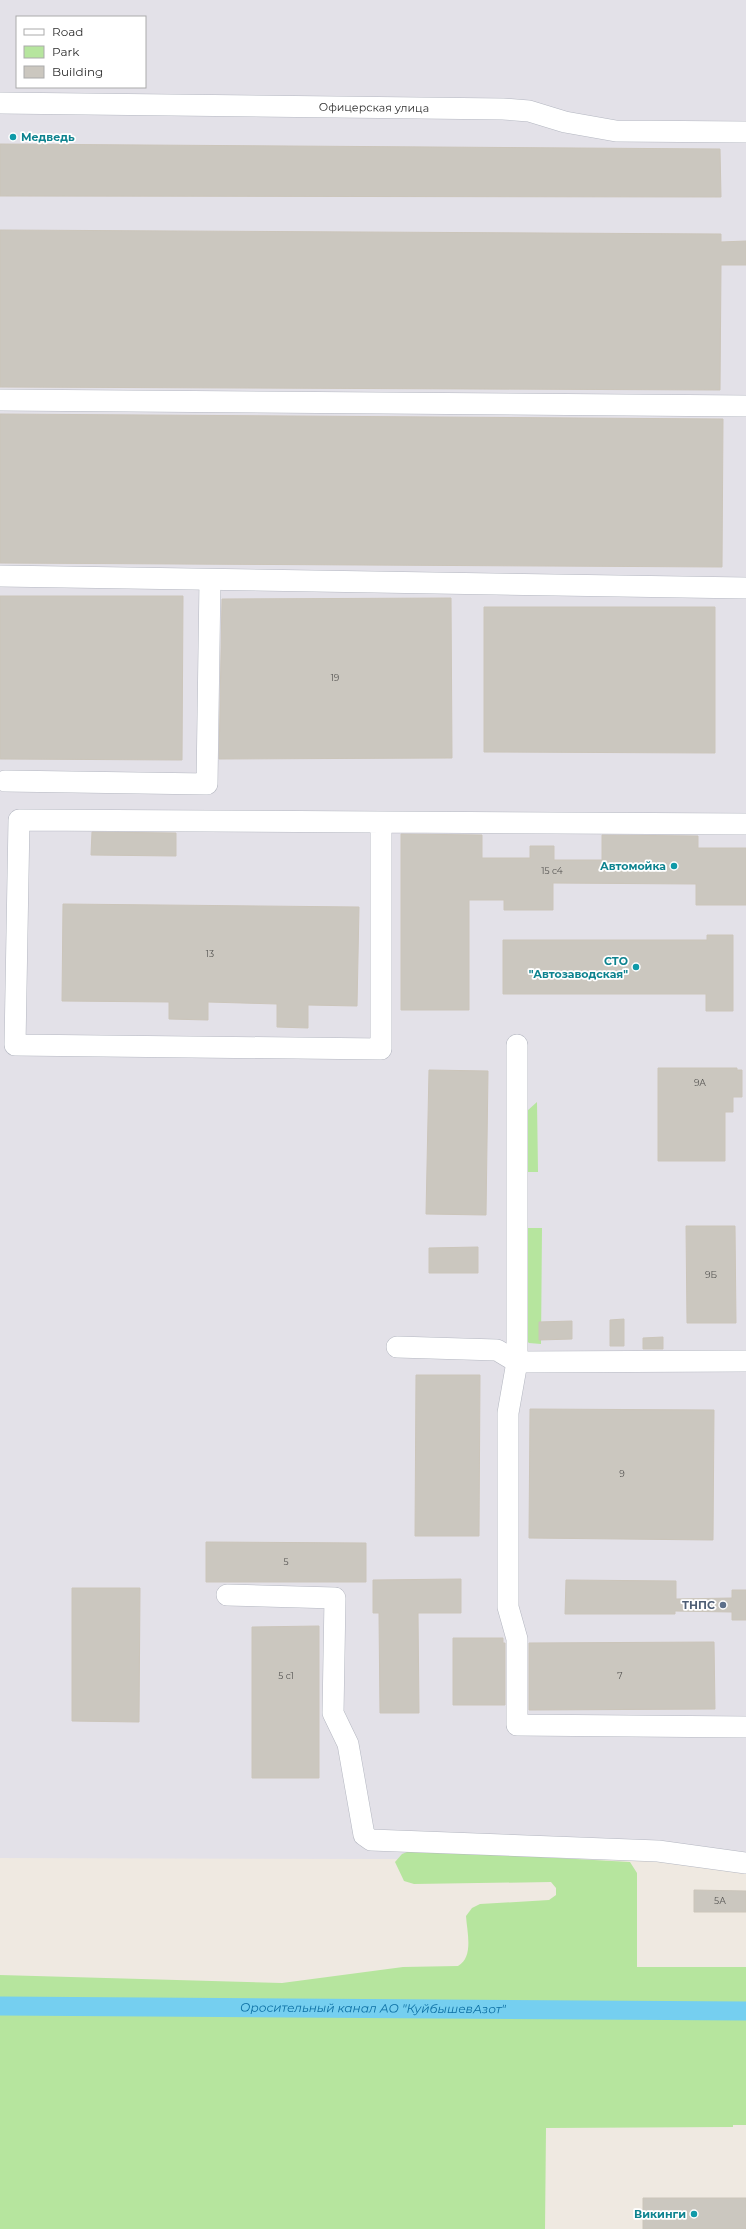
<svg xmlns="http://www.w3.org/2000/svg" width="746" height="2229" viewBox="0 0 746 2229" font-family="Montserrat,sans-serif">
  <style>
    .industrial { fill: #e3e1e8; fill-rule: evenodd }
    .green { fill: #b6e59e }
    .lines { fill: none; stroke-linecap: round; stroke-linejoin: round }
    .canal { stroke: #75cff0; stroke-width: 19 }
    .building { fill: #cbc7bf; stroke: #cbc5ba }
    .minor-casing { stroke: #b4b7c1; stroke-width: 22 }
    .minor { stroke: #fff; stroke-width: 21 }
    .culture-dot { fill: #0f9aa8; stroke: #fff; stroke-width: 1.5 }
    .service-dot { fill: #5c6f8a; stroke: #fff; stroke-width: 1.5 }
    .labels { text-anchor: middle; stroke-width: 3.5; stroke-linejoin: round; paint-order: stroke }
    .number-label { font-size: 9px; fill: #555452 }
    .street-label { font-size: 11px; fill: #2e2e2e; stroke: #fff }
    .culture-label { font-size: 11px; font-weight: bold; fill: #0d838f; stroke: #fff; text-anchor: end }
    .service-label { font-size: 11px; font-weight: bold; fill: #4e5e75; stroke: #fff; text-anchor: end }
    .water-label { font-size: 12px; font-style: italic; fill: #0d6fa3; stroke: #fff }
  </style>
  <rect width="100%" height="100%" fill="#efe9e1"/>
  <path class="industrial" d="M0 0H746V1860L0 1858ZM17 17H145V87H17Z"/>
  <path class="green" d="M537 1102 538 1172H525L527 1111Z
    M525 1228H542L541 1344 529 1343 526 1340Z
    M412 1850 630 1862 637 1873V1967H746V2125H733V2127L546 2128 545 2229H0V1975L282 1983 403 1967 458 1966C474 1957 467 1932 466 1916L472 1908 480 1904 549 1900 556 1895V1888L551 1882 414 1884 404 1881 395 1862 402 1854Z"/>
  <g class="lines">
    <path class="canal" id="s1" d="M0 2006 746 2011"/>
  </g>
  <path class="building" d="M0 144 720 149 721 197 0 196Z
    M0 230 721 234V242L746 241V265H721L720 390 0 387Z
    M0 414 723 419 722 567 0 563Z
    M0 596H183L182 760 0 759Z
    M451 598 452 758 219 759 222 599Z
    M484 607H715V753L484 752Z
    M92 832 176 833V856L91 855Z
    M401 834 482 835V858H530V846H554V860H602V835L698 836V848H746V905H696V884L553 883V910H504V900H469V1010H401Z
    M63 904 359 907 357 1006 308 1005V1028L277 1027V1004L208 1002V1020L169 1019V1002L62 1001Z
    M707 935H733V1011H706V994H503V940H707Z
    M658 1068H737V1070H742V1097H733V1112H725V1161H658Z
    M429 1070 488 1071 486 1215 426 1214Z
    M686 1226H735L736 1323H687Z
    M478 1247V1273H429V1248Z
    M624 1319V1346H610V1320Z
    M572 1321V1339L539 1340V1322Z
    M663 1337V1349H643V1338Z
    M416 1375H480L479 1536H415Z
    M530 1409 714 1410 713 1540 529 1538Z
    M206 1542 366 1543V1582H206Z
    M461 1579V1613H418L419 1713H380L379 1613H373V1580Z
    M566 1580 676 1581V1599L732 1598V1590H746V1620H732V1612L675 1611V1614H565Z
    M72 1588H140L139 1722 72 1721Z
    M319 1626V1778H252V1627Z
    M453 1638H503V1643H505V1705H453Z
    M714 1642 715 1709 529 1710V1643Z
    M694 1890 746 1891V1912H694Z
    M643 2198H746V2229H643Z"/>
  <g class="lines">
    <g class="minor-casing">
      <g id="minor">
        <path id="s2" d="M0 103 503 109 529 111 565 122 616 131 746 132"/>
        <path d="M0 400 746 406"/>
        <path d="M0 576 746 588"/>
        <path d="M5 781 207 784 210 580"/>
        <path d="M381 822V1049L15 1045 19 820 746 824"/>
        <path d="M517 1045V1362L508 1413V1607L517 1639V1725L746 1727"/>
        <path d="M397 1347 497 1350 517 1362 746 1361"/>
        <path d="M227 1595 335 1598 333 1713 348 1744 364 1835 371 1840 658 1851 746 1863"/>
      </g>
    </g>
    <use href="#minor" class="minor"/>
  </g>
  <g class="culture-dot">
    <circle cx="13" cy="137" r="4"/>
    <circle cx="674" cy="866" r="4"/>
    <circle cx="636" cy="967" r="4"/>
    <circle cx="694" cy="2214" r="4"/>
  </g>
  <circle class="service-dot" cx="723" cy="1605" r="4"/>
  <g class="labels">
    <g class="number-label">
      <text x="335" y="681">19</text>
      <text x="552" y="874">15 с4</text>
      <text x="210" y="957">13</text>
      <text x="700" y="1086">9А</text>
      <text x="711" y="1278">9Б</text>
      <text x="622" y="1477">9</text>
      <text x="286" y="1565">5</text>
      <text x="286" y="1679">5 с1</text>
      <text x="620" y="1679">7</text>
      <text x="720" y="1904">5А</text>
    </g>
    <g class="street-label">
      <text dy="4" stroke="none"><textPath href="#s2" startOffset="374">Офицерская улица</textPath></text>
    </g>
    <g class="culture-label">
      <text x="21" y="141" text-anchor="start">Медведь</text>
      <text x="666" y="870">Автомойка</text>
      <text x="628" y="965">СТО<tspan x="628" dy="13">"Автозаводская"</tspan></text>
      <text x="686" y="2218">Викинги</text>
    </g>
    <g class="service-label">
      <text x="715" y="1609">ТНПС</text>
    </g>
    <g class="water-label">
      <text dy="4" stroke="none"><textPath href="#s1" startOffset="373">Оросительный канал АО "КуйбышевАзот"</textPath></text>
    </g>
  </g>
  <rect x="16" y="16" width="130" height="72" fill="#ffffff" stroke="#ababab"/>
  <rect x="24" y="29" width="20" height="6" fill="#ffffff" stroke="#ababab"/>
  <text x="52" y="36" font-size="12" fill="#2e2e2e">Road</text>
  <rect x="24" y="46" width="20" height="12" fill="#b6e59e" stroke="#ababab"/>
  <text x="52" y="56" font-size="12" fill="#2e2e2e">Park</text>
  <rect x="24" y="66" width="20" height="12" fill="#cbc7bf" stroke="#ababab"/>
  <text x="52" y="76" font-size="12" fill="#2e2e2e">Building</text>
</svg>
